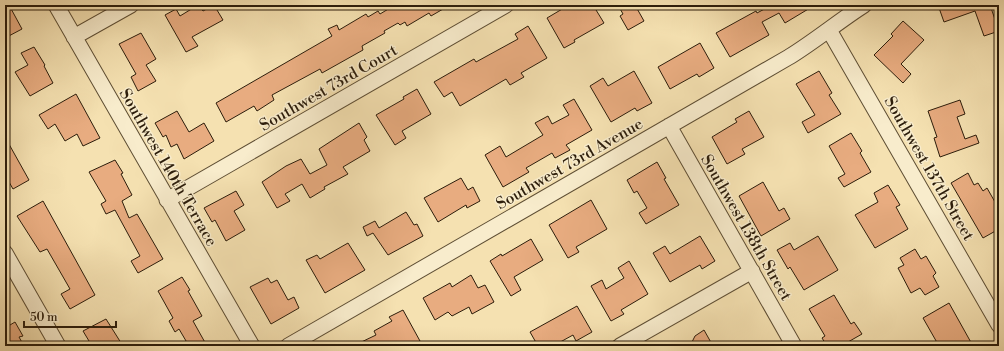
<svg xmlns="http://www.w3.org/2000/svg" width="1004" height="351" viewBox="0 0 1004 351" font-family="'Libre Bodoni',serif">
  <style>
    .building { fill: #e8ac80; stroke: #2c1d0b }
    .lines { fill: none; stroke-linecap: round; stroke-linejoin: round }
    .street-casing { stroke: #5e4e34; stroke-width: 17 }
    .street { stroke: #f8eccc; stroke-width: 15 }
    .labels { text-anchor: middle; stroke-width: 3; stroke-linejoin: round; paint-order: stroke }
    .street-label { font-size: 16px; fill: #2c1d0b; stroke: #f8eccc }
  </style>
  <rect width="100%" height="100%" fill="#f5e1b1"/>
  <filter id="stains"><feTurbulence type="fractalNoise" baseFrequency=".005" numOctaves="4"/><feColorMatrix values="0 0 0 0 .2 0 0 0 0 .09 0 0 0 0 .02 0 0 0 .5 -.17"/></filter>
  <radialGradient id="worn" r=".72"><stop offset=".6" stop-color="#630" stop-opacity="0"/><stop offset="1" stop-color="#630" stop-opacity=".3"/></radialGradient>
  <path class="building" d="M5 5H9L22 29 5 38Z
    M198 5 203 11 214 5 223 20 192 37 198 46 186 52 165 15 176 9 180 16Z
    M395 5H450L431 16 429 13 407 26 405 22 400 25 398 23 384 31 385 33 362 46 363 50 322 73 320 69 272 95 274 100 257 111 254 106 226 122 216 103 332 36 328 29 337 25 339 30 366 14 368 17 378 11 380 14Z
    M569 5H593L604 23 574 40 575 42 564 48 547 18Z
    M618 5H635L644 21 628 30 620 16 623 14Z
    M772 5H815L785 23 779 13 762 22 769 35 730 57 716 33 756 11 757 13Z
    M938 5H990L999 31 984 36 975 11 944 22Z
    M903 21 924 40 901 64 911 74 903 83 874 55 893 36 891 34Z
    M528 26 547 58 521 73 524 77 510 85 506 79 460 106 452 92 444 97 434 82 474 59 476 62 518 39 515 34Z
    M141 33 156 59 146 65 156 81 138 91 131 77 136 74 119 44Z
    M700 43 714 68 699 77 697 74 670 89 658 67Z
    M34 47 45 65 44 66 53 83 30 96 15 72 28 65 21 53Z
    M634 71 652 103 637 111 635 108 611 122 590 86 603 78 608 86Z
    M819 71 832 93 829 95 841 114 808 133 802 122 815 115 796 84Z
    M417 89 431 114 402 131 406 138 395 145 376 115 404 99 403 97Z
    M76 94 100 138 83 146 77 134 65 141 55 124 48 129 39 115Z
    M574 99 592 130 566 145 570 150 555 158 552 153 526 168 529 172 503 187 485 155 500 146 506 157 543 135 535 123 548 116 552 124 569 115 563 105Z
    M960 100 965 114 957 117 965 139 976 135 979 143 940 157 934 138 937 137 928 111Z
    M177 111 189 132 204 123 214 141 184 159 177 144 171 147 166 135 163 137 155 123Z
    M749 111 764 137 742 149 745 154 727 164 712 137 737 122 735 119Z
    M359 123 367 137 364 140 370 151 343 167 348 174 324 187 325 189 310 198 302 184 285 194 290 201 277 208 262 182 286 166 301 159 310 174 327 165 319 149Z
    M851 133 862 151 860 153 871 172 844 187 838 178 845 174 829 146Z
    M5 137 29 180 13 189 5 175Z
    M115 160 123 173 121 174 132 195 122 201 129 218 137 214 163 259 138 273 131 261 140 256 115 210 106 214 101 204 106 201 89 172Z
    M657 162 666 178 664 179 679 205 646 224 639 213 647 208 637 191 634 193 627 180Z
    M968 173 974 185 978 183 983 191 987 188 999 209V229L983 238 951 183Z
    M461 178 468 190 473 187 480 201 467 208 466 205 438 222 424 198Z
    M763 182 779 211 784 208 790 219 761 236 739 196Z
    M888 185 900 205 896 207 908 229 875 248 855 215 878 202 874 193Z
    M236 191 244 205 234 211 245 230 226 241 215 220 212 222 204 208Z
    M591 200 607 229 576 247 579 252 568 258 549 225Z
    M43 201 95 295 70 309 61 294 70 289 47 249 40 252 17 216Z
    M406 212 414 225 417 224 423 236 388 255 373 233 367 236 363 227 375 221 379 228Z
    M700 236 715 261 702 269 700 265 670 282 653 253 665 246 670 254Z
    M818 236 838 270 804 290 790 267 788 269 777 250 790 243 794 250Z
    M531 239 543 260 514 277 521 290 511 296 490 261 501 254 502 256Z
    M348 243 365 270 325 293 306 260 317 255 320 259Z
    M915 249 921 259 926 256 936 273 933 276 939 287 925 295 920 288 911 293 898 268 904 265 900 258Z
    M629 261 648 294 621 310 624 314 611 321 591 286 602 280 606 289 624 278 618 268Z
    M471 275 478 288 485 285 494 302 472 314 469 307 452 316 448 312 435 320 423 298 450 283 452 287Z
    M182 277 190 290 188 291 202 316 193 321 207 346H189L179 329 175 332 169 321 173 318 158 291Z
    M268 278 271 283 277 280 288 300 294 297 299 308 271 324 250 287Z
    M834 295 851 324 854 322 862 334 841 346H827L822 338 825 336 809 309Z
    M949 303 973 346H939L923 318Z
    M577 306 592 332 576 341 573 335 553 346H538L530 332Z
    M403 310 420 341 410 346H353L376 335 374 331 392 321 389 317Z
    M106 319 123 346H92L83 331Z
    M15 322 23 336 19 337 24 346H5V328Z
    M704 330 713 346H690L695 336Z"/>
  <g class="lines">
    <g class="street-casing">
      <path id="street" d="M56 5 252 346
        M829 30 999 325
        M74 37 131 5
        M669 126 794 346
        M167 200 506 5
        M5 253 58 346
        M288 346 789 57C815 41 839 21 864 5
        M620 346 752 271"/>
    </g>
    <use href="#street" class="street"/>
  </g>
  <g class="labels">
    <g class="street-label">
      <text transform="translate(328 87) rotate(-30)" y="6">Southwest 73rd Court</text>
      <text transform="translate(569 163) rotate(-30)" y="6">Southwest 73rd Avenue</text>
      <text transform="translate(169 167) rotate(60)" y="6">Southwest 140th Terrace</text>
      <text transform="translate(930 168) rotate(60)" y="6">Southwest 137th Street</text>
      <text transform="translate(747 227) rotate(60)" y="6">Southwest 138th Street</text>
    </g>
  </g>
  <rect width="1004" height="351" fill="none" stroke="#f5e1b1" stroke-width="20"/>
  <rect x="6" y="6" width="992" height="339" fill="none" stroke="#2c1d0b" stroke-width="2"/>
  <rect x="10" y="10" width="984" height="331" fill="none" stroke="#2c1d0b"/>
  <path d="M24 321v6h92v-6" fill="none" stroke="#2c1d0b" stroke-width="2"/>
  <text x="30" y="321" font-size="12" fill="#2c1d0b" stroke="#f8eccc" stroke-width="3" paint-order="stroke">50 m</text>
  <rect width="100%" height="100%" filter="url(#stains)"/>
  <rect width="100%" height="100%" fill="url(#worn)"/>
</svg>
